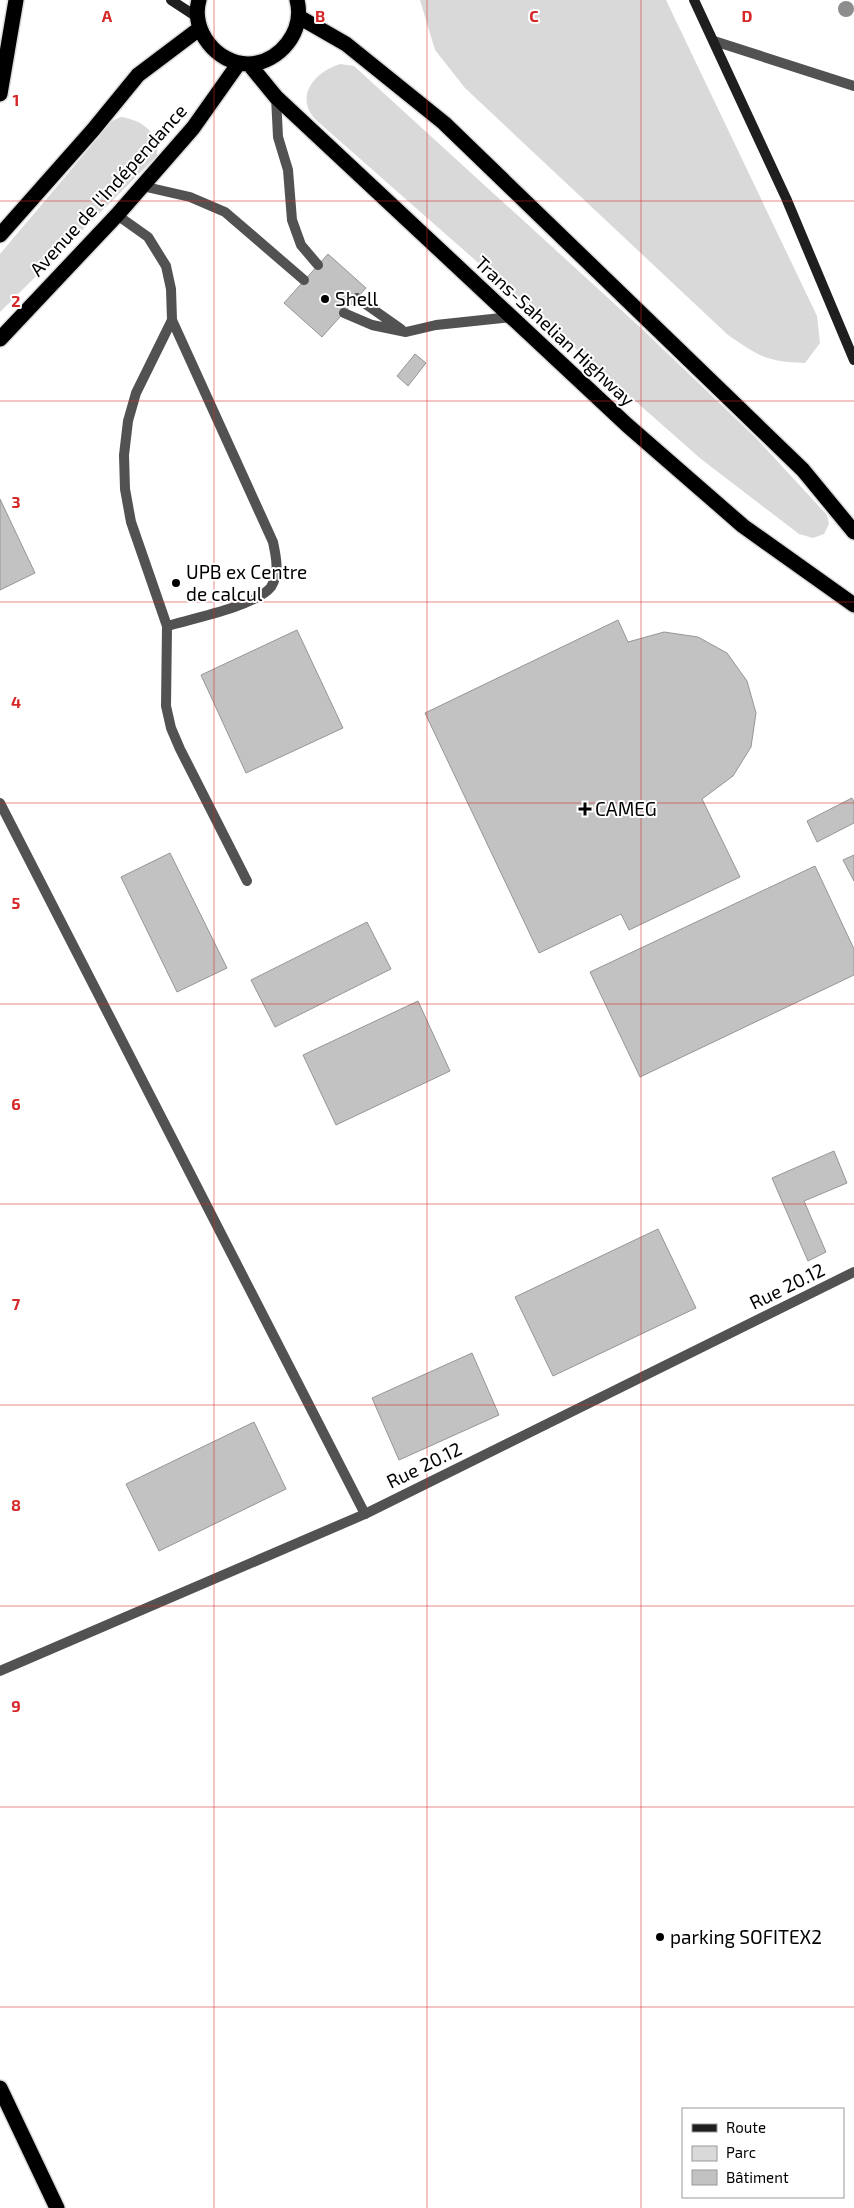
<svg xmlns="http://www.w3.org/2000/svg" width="854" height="2208" viewBox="0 0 854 2208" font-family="'Exo 2',sans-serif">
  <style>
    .green { fill: #d9d9d9 }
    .building { fill: #c2c2c2; stroke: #969696 }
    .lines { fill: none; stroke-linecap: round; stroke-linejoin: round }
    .highway-casing { stroke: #dbdbdb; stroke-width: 18 }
    .lane { stroke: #525252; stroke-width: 10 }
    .street { stroke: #525252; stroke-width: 10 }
    .secondary { stroke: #1f1f1f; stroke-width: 10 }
    .highway { stroke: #000; stroke-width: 15 }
    .tree { fill: #8d8d8d }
    .grid { fill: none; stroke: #d62828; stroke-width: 1; stroke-opacity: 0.55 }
    .poi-dot { fill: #000; stroke: #fff; stroke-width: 2 }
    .labels { text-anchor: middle; stroke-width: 4; stroke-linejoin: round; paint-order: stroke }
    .street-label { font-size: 19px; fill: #000; stroke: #fff }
    .poi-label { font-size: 19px; fill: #000; stroke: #fff; text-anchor: start }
    .grid-label { font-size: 16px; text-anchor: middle; font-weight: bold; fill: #d62828; stroke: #fff; stroke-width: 4; stroke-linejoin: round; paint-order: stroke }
  </style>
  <rect width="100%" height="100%" fill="#fff"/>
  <path class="green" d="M420 0H666L817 316 820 343 805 363C766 362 759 356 728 335L465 88 435 50Z
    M340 64 354 66 641 328 756 438 827 515 829 524 824 534 813 538 799 534 701 459 316 120C294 97 314 72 340 64Z
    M121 117C142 120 160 133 157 156L0 312V254L112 121Z"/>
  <path class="building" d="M328 254 366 288 322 337 284 303Z
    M415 354 426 363 408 386 397 376Z
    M0 499 35 573 0 590Z
    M618 620 628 642 664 632 698 637 727 653 747 681 756 713 751 747 733 776 702 799 740 877 629 930 621 914 539 953 425 713Z
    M297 630 343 728 246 773 201 675Z
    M852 798 854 802V823L817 842 807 821Z
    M170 853 227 968 177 992 121 877Z
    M854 855V881L843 860Z
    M815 866 854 949V975L640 1077 590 972Z
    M367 922 391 969 275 1027 251 980Z
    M418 1001 450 1071 336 1125 303 1055Z
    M834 1151 847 1183 804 1201 826 1252 808 1261 772 1178Z
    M658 1229 696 1308 553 1376 515 1297Z
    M472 1353 499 1415 399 1460 372 1398Z
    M254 1422 286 1489 159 1551 126 1484Z"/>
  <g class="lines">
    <g class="highway-casing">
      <path id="highway" d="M199 0C190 30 217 64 248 64 280 63 305 31 297 0
        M299 17 346 44 444 123 803 470 854 532
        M249 64 276 97 627 425 743 526 854 605
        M0 94 16 0
        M0 235 93 130 138 75 199 29
        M0 339 117 215 193 128 239 63
        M0 2088 57 2208"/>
    </g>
    <path class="lane" d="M714 41 854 86
      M276 97 278 137 288 170 292 220 301 245 318 265
      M142 186 190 197 225 212 304 280
      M117 215 148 237 166 266 171 289 172 320 273 542C276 556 280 573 271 587 256 606 191 619 167 626
      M357 298 401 329
      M344 313 372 325 406 332 436 325 511 317
      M172 320 136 393 128 421 124 455 125 489 131 522 167 626 166 706 171 728 180 749 247 881
      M0 803 365 1514"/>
    <path class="street" d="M0 1671 365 1514 854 1272"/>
    <path class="secondary" d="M171 0 197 17
      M694 0 786 198 854 360"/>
    <use href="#highway" class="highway"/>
  </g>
  <circle class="tree" cx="846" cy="9" r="8"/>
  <path class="grid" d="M214 0V2208M427 0V2208M641 0V2208M0 201H854M0 401H854M0 602H854M0 803H854M0 1004H854M0 1204H854M0 1405H854M0 1606H854M0 1807H854M0 2007H854"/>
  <g class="poi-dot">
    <circle cx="325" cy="299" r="5"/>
    <circle cx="176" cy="583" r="5"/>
    <path d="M582.5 801.5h5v5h5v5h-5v5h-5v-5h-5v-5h5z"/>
    <circle cx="660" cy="1937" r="5"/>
  </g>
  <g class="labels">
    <g class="street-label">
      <text transform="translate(108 190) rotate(-48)" y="7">Avenue de l'Indépendance</text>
      <text transform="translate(555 331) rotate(43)" y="7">Trans-Sahelian Highway</text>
      <text transform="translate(787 1286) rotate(-26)" y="7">Rue 20.12</text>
      <text transform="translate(424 1465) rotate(-26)" y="7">Rue 20.12</text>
    </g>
    <g class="poi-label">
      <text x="335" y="306">Shell</text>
      <text x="186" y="579">UPB ex Centre<tspan x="186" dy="22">de calcul</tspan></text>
      <text x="595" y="816">CAMEG</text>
      <text x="670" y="1944">parking SOFITEX2</text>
    </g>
  </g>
  <g class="grid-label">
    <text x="107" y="22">A</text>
    <text x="320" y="22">B</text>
    <text x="534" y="22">C</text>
    <text x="747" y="22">D</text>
    <text x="16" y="106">1</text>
    <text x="16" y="307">2</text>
    <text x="16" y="508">3</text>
    <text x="16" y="708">4</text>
    <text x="16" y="909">5</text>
    <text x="16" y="1110">6</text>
    <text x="16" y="1310">7</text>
    <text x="16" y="1511">8</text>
    <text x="16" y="1712">9</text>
  </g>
  <rect x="682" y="2108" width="162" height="90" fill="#ffffff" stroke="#999999"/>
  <rect x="692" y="2124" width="25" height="8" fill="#1f1f1f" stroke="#999999"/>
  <text x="726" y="2133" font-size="15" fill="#000000">Route</text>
  <rect x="692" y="2146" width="25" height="15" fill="#d9d9d9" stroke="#999999"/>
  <text x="726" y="2158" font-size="15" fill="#000000">Parc</text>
  <rect x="692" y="2170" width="25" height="15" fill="#c2c2c2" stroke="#999999"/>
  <text x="726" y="2183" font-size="15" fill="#000000">Bâtiment</text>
</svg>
